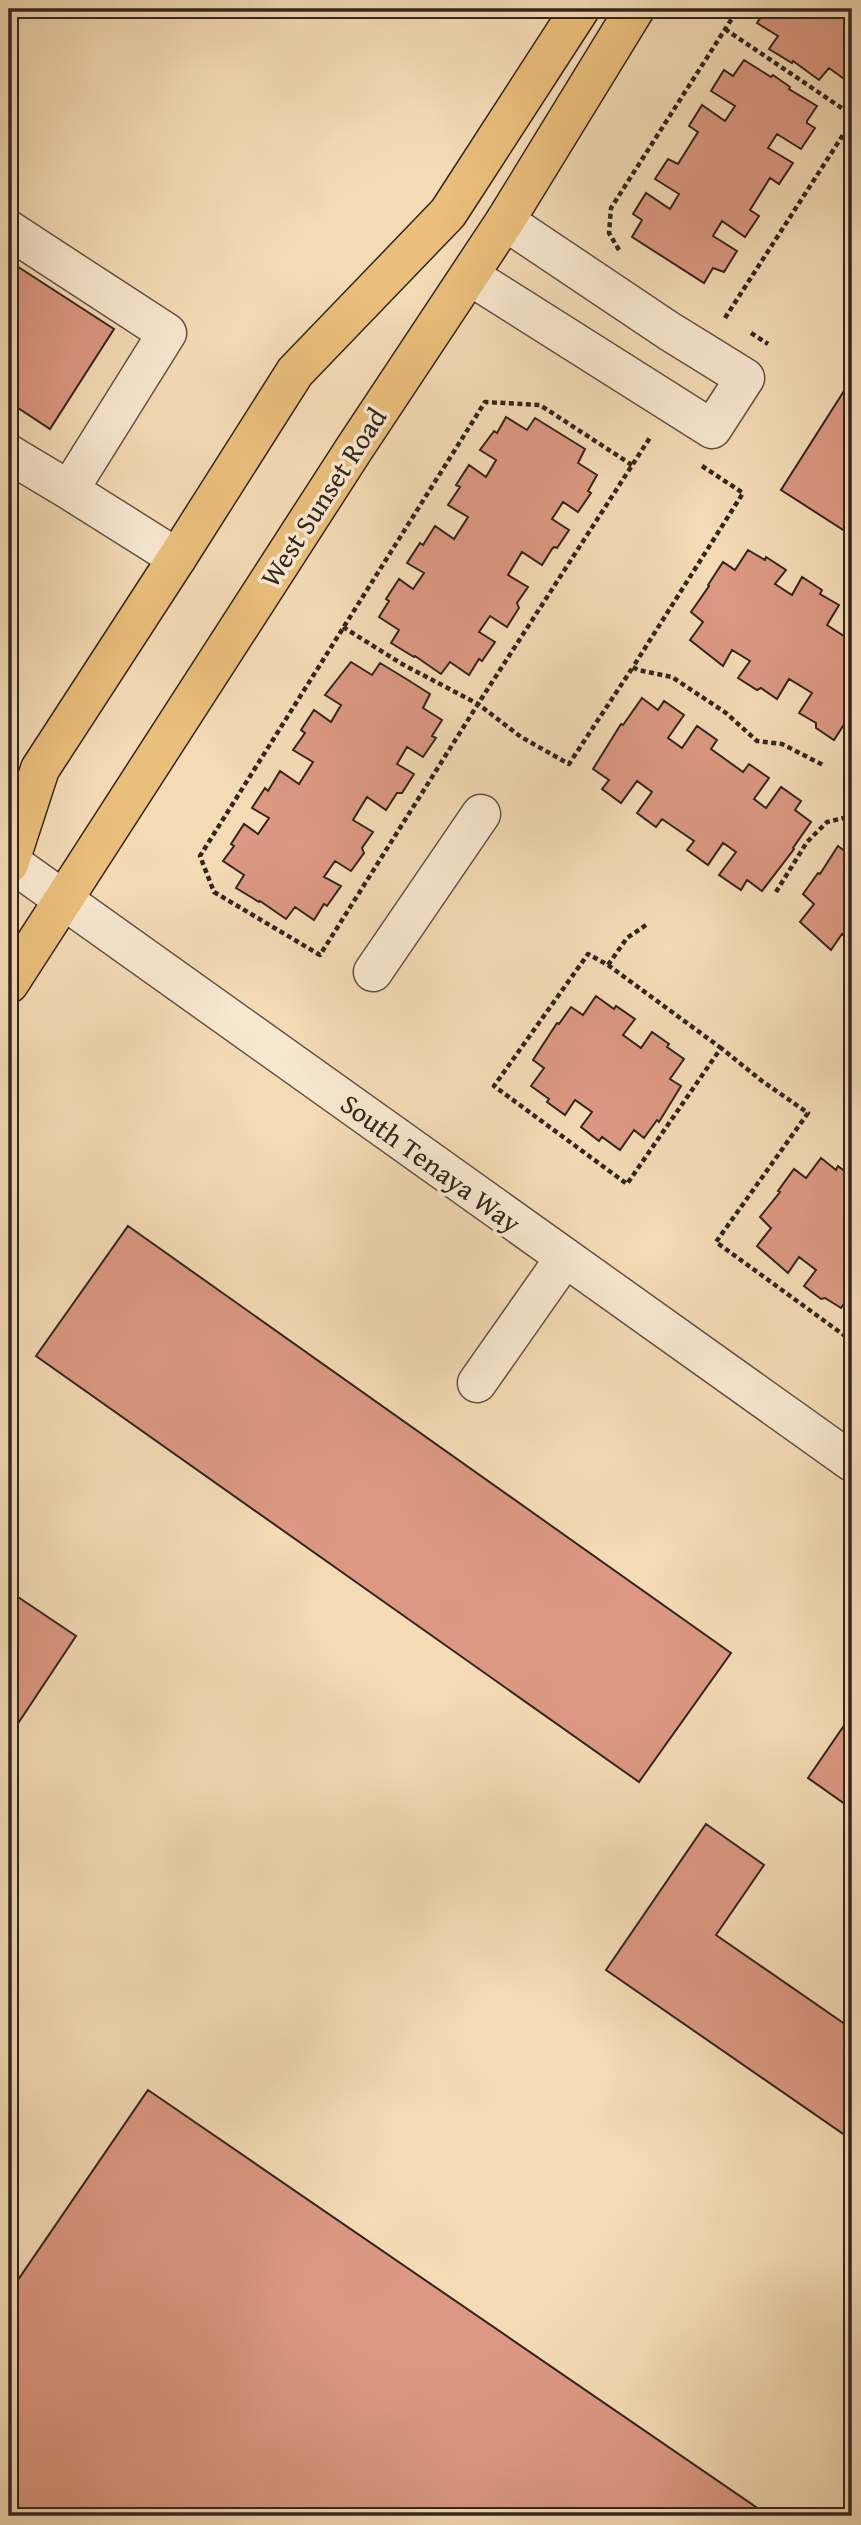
<svg xmlns="http://www.w3.org/2000/svg" width="861" height="2525" viewBox="0 0 861 2525" font-family="'Gentium Book Plus',serif">
  <style>
    .building { fill: #dc9883; stroke: #34251d; stroke-width: 2 }
    .lines { fill: none; stroke-linecap: round; stroke-linejoin: round }
    .minor-casing { stroke: #645243; stroke-width: 41 }
    .major-casing { stroke: #34251d; stroke-width: 41 }
    .path { stroke: #34251d; stroke-width: 4.5; stroke-dasharray: 5 3.5; stroke-linecap: butt }
    .minor { stroke: #f8e8d0; stroke-width: 38 }
    .major { stroke: #eabe7b; stroke-width: 38 }
    .labels { text-anchor: middle; stroke-width: 7; stroke-linejoin: round; paint-order: stroke }
    .street-label { font-size: 28px; fill: #34251d; stroke: #f8e8d0 }
  </style>
  <rect width="100%" height="100%" fill="#f4dbb6"/>
  <filter id="stains"><feTurbulence type="fractalNoise" baseFrequency=".00286" numOctaves="4"/><feColorMatrix values="0 0 0 0 .2 0 0 0 0 .09 0 0 0 0 .02 0 0 0 .5 -.17"/></filter>
  <radialGradient id="worn" r=".72"><stop offset=".6" stop-color="#630" stop-opacity="0"/><stop offset="1" stop-color="#630" stop-opacity=".3"/></radialGradient>
  <path class="building" d="M766 9H852V73L847 81 829 68 819 80 793 61 792 63 769 49 778 36 757 23Z
    M744 60 771 77 773 75 790 87 789 89 817 106 807 121V123L815 128 801 149 777 134 768 148 793 163 779 184 770 178 750 210 759 216 745 237 722 221 713 236 737 251 724 272 713 268 704 283 632 237 642 220 633 214 646 193 670 209 679 194 655 179 668 159 678 164 698 132 689 126 702 105 725 121 735 106 711 91 724 70 733 76Z
    M9 261 114 329 50 429 9 402Z
    M844 391 852 397 851 535 781 490Z
    M506 417 527 430 535 418 585 449 578 463 597 475 588 491 591 493 578 512 563 502 552 519 569 530 557 548 554 547 552 549 542 565 522 552 508 575 528 587 517 603 519 608 507 627 490 616 479 632 495 642 482 661 479 659 469 675 450 662 441 674 415 656 414 657 391 643 399 630 379 617 389 601 386 599 399 579 413 589 424 573 407 563 420 543 423 545 435 526 454 539 468 517 448 505 460 487 456 485 469 465 486 477 496 460 480 450 494 431 497 433Z
    M748 550 765 560 766 557 786 570 775 584 792 595 802 577 822 590 820 594 839 605 827 625 847 638 852 630V728L845 723 834 740 816 728V723L799 713 812 693 789 679 777 699 761 688 757 690 738 678 750 661 732 650 723 666 690 640 703 622 691 612 709 586 708 585 723 562 735 570Z
    M351 662 372 675 380 663 408 680 430 694 423 708 442 720 432 736 436 738 423 757 407 747 397 764 414 774 402 793H397L386 810 367 797 353 820 373 832 362 848 364 853 351 871 335 861 324 877 341 886 327 906 324 904 314 920 295 907 286 919 260 901 259 902 236 888 244 875 223 861 234 846 231 844 244 824 258 834 269 818 252 808 265 788 268 791 280 771 299 784 313 762 293 750 305 733 301 730 314 710 331 722 341 705 325 695Z
    M642 698 658 710 664 701 684 715 668 738 682 748 697 726 717 740 711 749 743 772 749 764 769 778 754 799 766 808 781 787 801 801 795 810 811 822 793 848 794 849 762 891 747 880 741 890 719 875 736 852 723 843 708 865 687 850 694 841 662 819 656 827 637 813 652 792 637 781 621 803 602 789 609 780 593 769 621 724 623 725Z
    M838 846 850 855 852 852V942L842 934 831 950 800 922 814 904 803 894 818 873 820 874Z
    M596 996 614 1009 616 1006 635 1019 623 1035 641 1048 652 1032 669 1044 667 1047 684 1059 670 1079 681 1086 659 1122 657 1120 644 1138 634 1130 620 1150 602 1137 599 1141 581 1127 592 1112 575 1100 565 1115 547 1102 549 1099 531 1086 544 1068 533 1060 557 1023 559 1024 571 1007 583 1015Z
    M821 1158 836 1170 838 1166 852 1177V1187L846 1194 852 1199V1292L841 1308 825 1298 821 1299 804 1286 816 1270 799 1257 788 1273 757 1246 771 1228 760 1217 780 1192 778 1191 794 1169 806 1178Z
    M128 1226 731 1653 639 1782 36 1356Z
    M9 1591 76 1636 9 1737Z
    M852 1714V1809L808 1778Z
    M706 1824 764 1865 716 1935 852 2029V2140L606 1970Z
    M148 2090 769 2516H9V2293Z"/>
  <g class="lines">
    <g class="minor-casing">
      <path id="minor" d="M9 230 167 333 69 490 9 454
        M470 276 712 429 745 378 669 331 505 221
        M69 490 177 558
        M9 861 852 1462
        M373 972 481 814
        M477 1383 564 1259"/>
    </g>
    <g class="major-casing">
      <path id="major" d="M9 864 40 769 177 558 295 372 448 213 580 9
        M9 984 354 449 505 221 635 9"/>
    </g>
    <path class="path" d="M725 29 852 115
      M619 250 609 233 611 208 738 9
      M725 318 852 121
      M751 333 768 344
      M632 465 540 405 485 402 200 856 214 892 320 955 478 704 651 436
      M702 466 743 493 633 667 638 670 672 677 726 713 757 741 782 744 823 765
      M851 550 850 568 852 571
      M343 627 402 664 478 704 521 737 569 764 633 667
      M776 892 807 842 827 822 852 816
      M646 925 627 938 608 965 588 954 494 1086 627 1184 721 1048 762 1081 808 1113 716 1242 852 1341
      M608 965 721 1048"/>
    <use href="#minor" class="minor"/>
    <use href="#major" class="major"/>
  </g>
  <g class="labels">
    <g class="street-label">
      <text transform="translate(323 497) rotate(-57)" y="10">West Sunset Road</text>
      <text transform="translate(431 1163) rotate(36)" y="10">South Tenaya Way</text>
    </g>
  </g>
  <rect width="861" height="2525" fill="none" stroke="#f4dbb6" stroke-width="35"/>
  <rect x="10" y="10" width="840" height="2504" fill="none" stroke="#34251d" stroke-width="3.5"/>
  <rect x="18" y="18" width="826" height="2490" fill="none" stroke="#34251d" stroke-width="2"/>
  <rect width="100%" height="100%" filter="url(#stains)"/>
  <rect width="100%" height="100%" fill="url(#worn)"/>
</svg>
